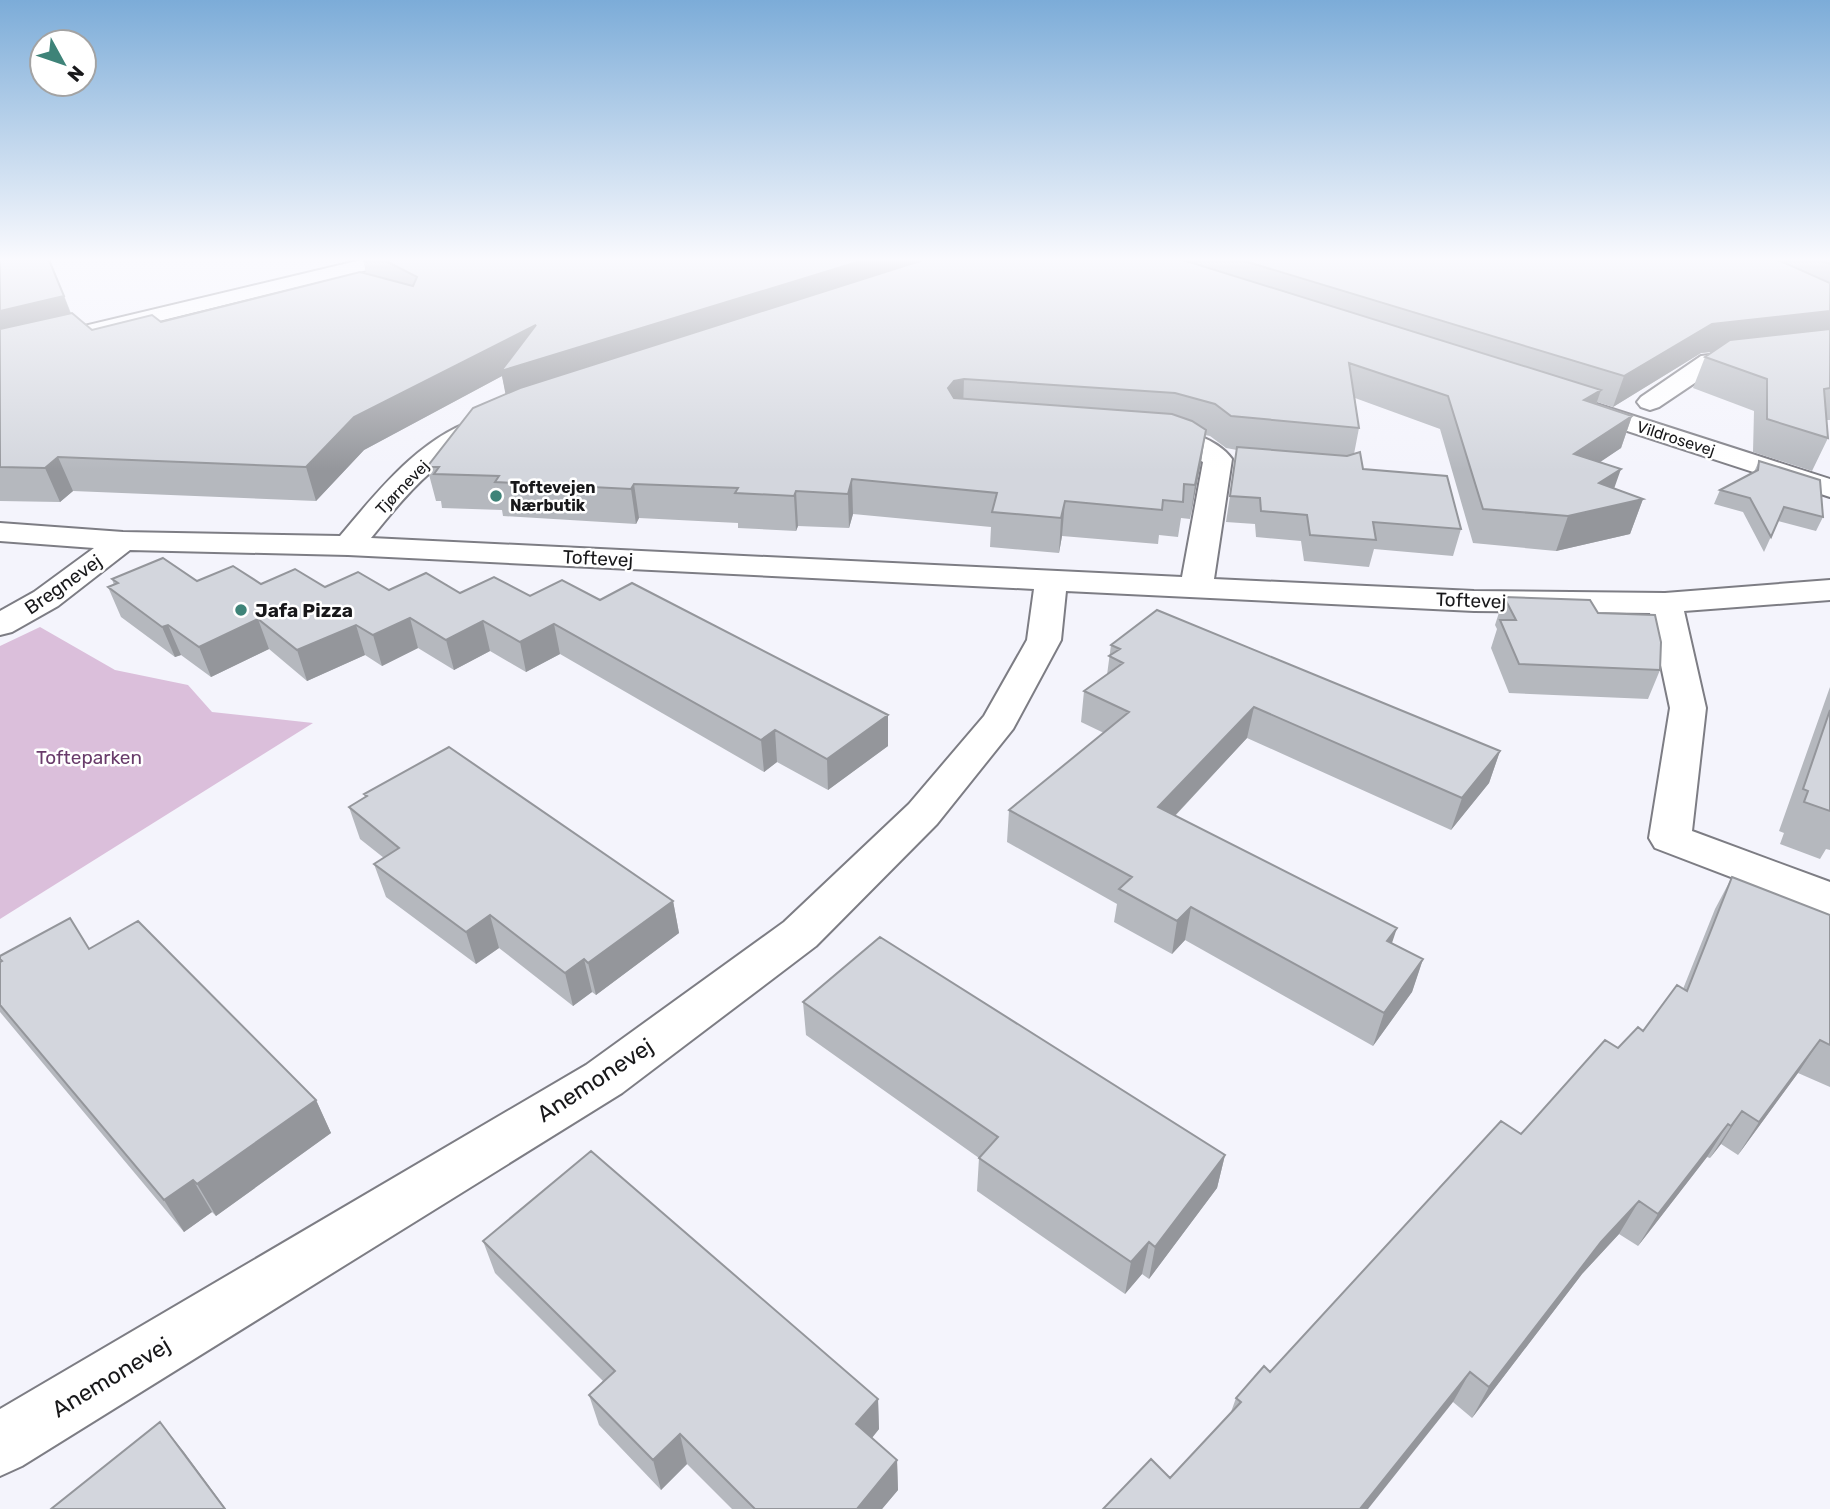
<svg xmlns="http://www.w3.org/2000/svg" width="1830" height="1509" viewBox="0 0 1830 1509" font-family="Rubik,sans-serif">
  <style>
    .green { fill: #dbbfdb }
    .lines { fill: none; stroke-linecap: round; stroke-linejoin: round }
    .minor-casing { stroke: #7d7d84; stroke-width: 4 }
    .minor { fill: #fff; fill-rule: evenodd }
    .wall { fill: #b5b8be }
    .shaded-wall { fill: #94969b }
    .building { fill: #d3d6dd; stroke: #94969b; stroke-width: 2 }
    .poi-dot { fill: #3e8378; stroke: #fff; stroke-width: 2.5 }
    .labels { text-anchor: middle; stroke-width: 5; stroke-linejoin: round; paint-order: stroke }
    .far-street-label { font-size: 16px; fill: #18181a; stroke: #fff }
    .far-poi-label { font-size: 16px; font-weight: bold; fill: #18181a; stroke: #fff; text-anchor: start }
    .street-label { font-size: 19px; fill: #18181a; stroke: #fff }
    .poi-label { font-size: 19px; font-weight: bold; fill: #18181a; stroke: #fff; text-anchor: start }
    .park-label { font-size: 19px; fill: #693c6b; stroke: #fff }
    .near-street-label { font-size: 23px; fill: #18181a; stroke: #fff }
  </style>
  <rect width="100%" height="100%" fill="#f4f4fc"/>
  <path class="green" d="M40 627 115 670 188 685 212 712 313 723 0 919V646Z"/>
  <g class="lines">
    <g class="minor-casing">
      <path id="minor" d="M361 260H395L392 264 0 360V346Z
        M1830 341V355L1717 368 1659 407 1650 410 1641 407 1637 402 1641 397 1701 356Z
        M1581 399 1830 479V497L1572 413 1568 407 1572 401Z
        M485 417 494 419 498 425C492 434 452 455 439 465 413 486 392 512 371 538L1182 577 1203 462 1177 448 1143 441 1139 435 1143 429C1169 423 1216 436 1232 459L1214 579 1474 591 1665 593 1830 580V600L1684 611 1706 708 1692 831 1830 882V915L1655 848 1649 838 1670 708 1650 613 1474 611 1066 591 1061 640 1013 729 937 824 816 946 622 1093 22 1466 0 1476V1409L586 1065 784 922 909 804 984 716 1027 640 1034 589 348 555 130 550 58 606 12 632 0 635V611L34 592 94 548 0 541V523L123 532 340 536C378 491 424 432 485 417Z"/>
    </g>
    <use href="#minor" class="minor"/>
  </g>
  <path class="wall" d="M0 260H50L71 313 92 330 161 322 369 274 366 273 363 260H1830V420H1826L1828 438 1812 471 1753 452 1754 411 1693 388 1705 357 1711 352 1701 353 1613 407 1597 402 1596 404 1632 416 1621 448 1599 462 1614 488 1643 499 1630 534 1556 551 1473 543 1440 429 1355 398 1359 428 1354 454 1363 469 1461 529 1453 556 1374 549 1369 567 1304 561 1301 541 1256 537 1255 524 1226 522 1237 450 1226 448 1210 436 1205 435 1190 519 1181 518 1178 537 1159 535 1158 544 1062 536 1059 553 990 547 991 527 853 514 849 528 798 526 796 531 738 528V523L639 518 636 524 503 516 502 510 442 508 441 501H436L427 467 506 394 502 376 364 450 316 501 73 491 60 502 0 501Z
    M1759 461 1823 517 1816 531 1778 521 1764 552 1743 512 1714 504 1720 490 1754 472Z
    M112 579 197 581 600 600 888 746 828 790 777 762 764 772 560 654 526 672 490 651 454 670 418 648 382 666 365 655 307 681 269 649 211 677 181 655 175 657 121 617 108 587 114 585Z
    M1504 597 1598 613 1660 670 1648 699 1509 693 1491 648 1497 629 1495 625Z
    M1111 645 1500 751 1489 783 1451 830 1247 738 1175 816 1392 943 1423 959 1412 992 1373 1046 1185 940 1172 954 1114 922 1117 904 1007 842 1009 810 1104 733 1081 722 1084 691 1107 675Z
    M1830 687V850L1826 849 1820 859 1780 844 1784 833 1779 831Z
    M364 794 673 901 679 933 596 995 592 992 573 1006 499 948 476 964 386 897 374 864 384 858 360 839 349 807 365 797Z
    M1732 877 1830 915V1087L1798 1073 1738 1155 1721 1144 1710 1158 1707 1157 1638 1246 1619 1234 1582 1274 1472 1418 1453 1402 1231 1412 1236 1398 1270 1372 1521 1134 1618 1048 1643 1031 1683 989 1715 909Z
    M89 949 316 1100 331 1133 216 1216 212 1212 184 1232 0 1012V962L1 961 0 959Z
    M803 1002 1225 1155 1217 1188 1149 1279 1142 1274 1125 1294 977 1191 979 1158 806 1035Z
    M483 1241 878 1399 879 1429 872 1438 897 1460 898 1490 882 1509H732L687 1464 661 1490 599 1425 589 1395 603 1381 495 1273Z"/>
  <path class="shaded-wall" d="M50 260 75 325 0 343V311Z
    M864 260H951L507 402 502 376 364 450 316 501 306 467 354 417 536 325Z
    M1830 311V339L1701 353 1613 407 1624 376 1712 324Z
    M964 379 963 410 948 388 954 381Z
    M1601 390 1590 422 1584 400Z
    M1632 416 1621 448 1562 488 1574 454Z
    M1206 430 1201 463 1190 519 1195 485Z
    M58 457 73 491 60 502 45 468Z
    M1621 469 1609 503 1643 499 1630 534 1556 551 1568 516 1599 483Z
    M852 479 853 514 849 528 848 494Z
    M634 484 639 518 636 524 631 489Z
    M796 491 798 526 796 531 794 496Z
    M1065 501 1062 536 1059 553 1061 518Z
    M410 618 418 648 382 666 373 635Z
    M258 619 269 649 211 677 199 647Z
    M483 621 490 651 454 670 446 640Z
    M554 624 560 654 526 672 520 642Z
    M168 625 181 655 175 657 162 627Z
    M356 625 365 655 307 681 297 650Z
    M1254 707 1247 738 1153 839 1158 807Z
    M888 715V746L828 790 827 759Z
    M775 730 777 762 764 772 761 740Z
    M1500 751 1489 783 1451 830 1462 798Z
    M673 901 679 933 596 995 588 963Z
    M1191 907 1185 940 1172 954 1177 921Z
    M490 915 499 948 476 964 466 932Z
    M1397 928 1386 961 1387 941Z
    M584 959 592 992 573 1006 565 973Z
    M1423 959 1412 992 1373 1046 1384 1013Z
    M1820 1040 1798 1073 1738 1155 1759 1122Z
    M316 1100 331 1133 216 1216 197 1184Z
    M1742 1111 1721 1144 1710 1158 1731 1126Z
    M1728 1124 1707 1157 1638 1246 1658 1214Z
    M1225 1155 1217 1188 1149 1279 1155 1247Z
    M193 1180 212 1212 184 1232 164 1200Z
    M1639 1201 1619 1234 1582 1274 1472 1418 1489 1387 1601 1242Z
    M1149 1242 1142 1274 1125 1294 1131 1262Z
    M1470 1372 1453 1402 1368 1509H1360Z
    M878 1399 879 1429 858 1455 856 1424Z
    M160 1422 184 1452 226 1509H225Z
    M680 1434 687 1464 661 1490 653 1460Z
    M897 1460 898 1490 882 1509H857Z"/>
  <path class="building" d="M0 260H49L64 296 0 311Z
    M384 260H864L501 371 536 325 354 417 306 467 58 457 45 468 0 467V329L72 313 92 330 152 315 161 322 360 272 413 286 417 277Z
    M923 260H1183L1601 390 1584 400 1632 416 1574 454 1621 469 1599 483 1643 499 1568 516 1483 509 1448 396 1349 363 1359 428 1231 416 1215 404 1175 393 964 379 954 381 948 388 954 398 1172 414 1192 421 1206 430 1195 485 1184 484 1183 502 1163 500 1162 510 1065 501 1061 518 992 512 997 493 852 479 848 494 796 491 794 496 735 493 738 488 634 484 631 489 495 482 499 476 434 474 439 467H427L473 408 520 388Z
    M1241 260H1778L1830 283V311L1712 324 1624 376Z
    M1820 260H1830V264Z
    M1830 329V388L1824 389 1828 438 1767 419V379L1705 357 1730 340Z
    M1237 447 1347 456 1360 452 1363 469 1447 476 1461 529 1373 522 1376 540 1310 535 1307 515 1261 511 1260 498 1230 496Z
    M1759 461 1820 480 1823 517 1784 507 1771 537 1750 498 1720 490 1758 470Z
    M163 558 197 581 233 566 261 584 295 569 325 587 358 572 389 590 426 573 460 593 494 577 530 596 562 580 600 600 632 583 888 715 827 759 775 730 761 740 554 624 520 642 483 621 446 640 410 618 373 635 356 625 297 650 258 619 199 647 168 625 162 627 108 587 118 583 112 579Z
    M1504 597 1590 600 1598 613 1655 615 1661 642 1660 670 1519 664 1500 620H1516Z
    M1157 610 1500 751 1462 798 1254 707 1158 807 1397 928 1387 941 1423 959 1384 1013 1191 907 1177 921 1119 889 1132 877 1009 810 1129 712 1084 691 1123 663 1109 656 1120 649 1111 645Z
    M1830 710V811L1804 802 1808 791 1803 789Z
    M449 747 673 901 588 963 584 959 565 973 490 915 466 932 374 864 399 848 349 807 367 796 364 794Z
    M1732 877 1830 915V1045L1820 1040 1759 1122 1742 1111 1731 1126 1728 1124 1658 1214 1639 1201 1601 1242 1489 1387 1470 1372 1360 1509H1103L1151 1459 1170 1478 1241 1402 1236 1398 1264 1366 1270 1372 1501 1121 1521 1134 1605 1040 1618 1048 1638 1027 1643 1031 1677 985 1687 991Z
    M70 918 89 949 138 921 316 1100 197 1184 193 1180 164 1200 0 1005V962L2 961 0 959V956Z
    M880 937 1225 1155 1155 1247 1149 1242 1131 1262 979 1158 998 1137 803 1002Z
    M591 1151 878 1399 856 1424 897 1460 857 1509H755L680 1434 653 1460 589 1395 615 1371 483 1241Z
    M160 1422 225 1509H51Z"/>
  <linearGradient id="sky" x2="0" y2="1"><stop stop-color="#7cacd8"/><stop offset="0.55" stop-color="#fafafe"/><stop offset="1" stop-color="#fafafe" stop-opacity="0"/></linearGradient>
  <rect width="1830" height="471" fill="url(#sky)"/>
  <g class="poi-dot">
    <circle cx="496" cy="496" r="7"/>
    <circle cx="241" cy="610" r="7"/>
  </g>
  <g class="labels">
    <g class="far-street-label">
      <text transform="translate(1676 438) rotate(18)" y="6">Vildrosevej</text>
      <text transform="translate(402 487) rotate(-46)" y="6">Tjørnevej</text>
    </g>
    <g class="far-poi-label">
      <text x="510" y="493">Toftevejen<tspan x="510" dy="18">Nærbutik</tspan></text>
    </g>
    <g class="street-label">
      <text transform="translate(598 558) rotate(3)" y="7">Toftevej</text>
      <text transform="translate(63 584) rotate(-35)" y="7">Bregnevej</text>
      <text transform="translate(1471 600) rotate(2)" y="7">Toftevej</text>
    </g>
    <g class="poi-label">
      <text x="255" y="617">Jafa Pizza</text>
    </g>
    <g class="park-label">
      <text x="89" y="764">Tofteparken</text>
    </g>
    <g class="near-street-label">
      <text transform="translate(595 1080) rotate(-33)" y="8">Anemonevej</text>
      <text transform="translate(111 1377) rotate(-31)" y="8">Anemonevej</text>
    </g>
  </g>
  <g transform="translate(63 63) rotate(130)"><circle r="33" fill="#ffffff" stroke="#a3a3a3" stroke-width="2"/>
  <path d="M0-5L12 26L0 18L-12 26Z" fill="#3e8378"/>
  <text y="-10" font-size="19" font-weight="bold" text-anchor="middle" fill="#18181a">N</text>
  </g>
</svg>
